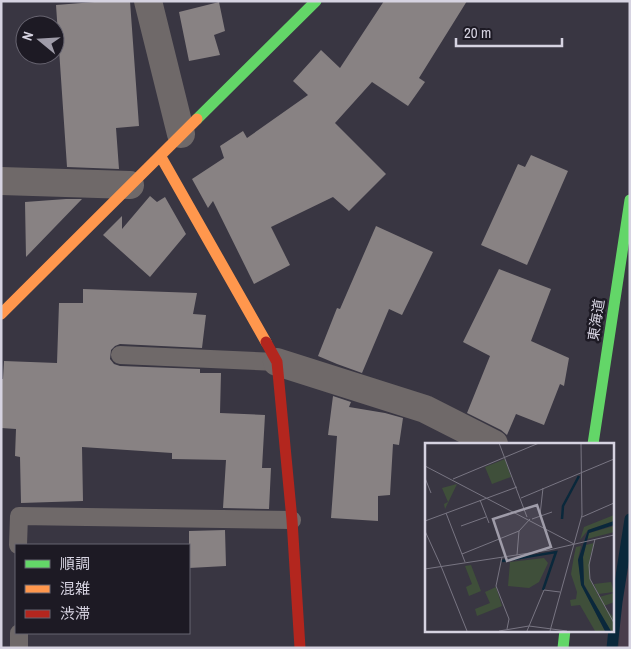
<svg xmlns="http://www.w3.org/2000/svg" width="631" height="649" viewBox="0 0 631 649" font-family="'Archivo Narrow','Noto Sans JP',sans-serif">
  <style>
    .education { fill: #493d4b }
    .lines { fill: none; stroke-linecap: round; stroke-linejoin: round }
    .stream { stroke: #0a283b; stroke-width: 11 }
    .building { fill: #888283 }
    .lane { stroke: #6f6969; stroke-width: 18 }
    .street { stroke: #6f6969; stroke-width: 28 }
    .fast { stroke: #63d668; stroke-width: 11 }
    .slow { stroke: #ff974d; stroke-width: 11 }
    .jam { stroke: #b3261e; stroke-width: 11 }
    .labels { text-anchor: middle; stroke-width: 5; stroke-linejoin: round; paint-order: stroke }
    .street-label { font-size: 14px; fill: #d6d3e1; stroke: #1d1a24 }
    .inset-river { fill: none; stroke: #0a283b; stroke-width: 2.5 }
    .inset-road { fill: none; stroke: #787582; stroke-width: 1 }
    .view { fill: #9f9ca9; fill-opacity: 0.15; stroke: #9f9ca9; stroke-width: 2.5 }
    .inset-edge { fill: none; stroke: #d6d3e1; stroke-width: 2.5 }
  </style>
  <rect width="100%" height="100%" fill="#393642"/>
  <path class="education" d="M630 537V648H619L621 589Z"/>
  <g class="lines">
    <path class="stream" d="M612 648 617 602 630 519"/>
  </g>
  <path class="building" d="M107 1H130L139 126 116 128 119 169 67 167 56 5Z
    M384 1H467L419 78 425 82 408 106 372 82 335 123 386 174 349 211 333 197 271 227 290 265 254 284 213 201 208 208 192 179 224 158 220 146 243 131 247 138 308 95 293 81 321 50 340 68Z
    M219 2 225 31 214 35 220 55 189 61 179 12Z
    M531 155 568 171 527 265 481 245 518 164 525 167Z
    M150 196 157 202 165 197 186 234 150 277 103 235 122 216V229Z
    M66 199H82L26 257 25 202Z
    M376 226 433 252 402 315 389 309 362 373 337 364 318 356 337 308 340 309Z
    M499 269 551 289 531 341 569 358 564 386 560 384 544 425 516 414 507 435 501 430 467 413 490 356 463 342Z
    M83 289 197 293 193 314 206 315 202 348 120 344 115 346 111 350 110 359 114 364 120 366 200 369V373H221L220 413 265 415 262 468H271L269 509 223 508 226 460 172 459V453L82 447 83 501 21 503 20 457 15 456 16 429 1 428V379H3L4 361 57 363 59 303H83Z
    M333 396 351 402 349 407 385 413 403 418 399 445 393 444 390 495 378 496V521L331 518 337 436 328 435Z
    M225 530 226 566 189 568V531Z"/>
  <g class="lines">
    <path class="lane" d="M120 355 277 362
      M18 545 19 516 292 520
      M19 633V648"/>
    <path class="street" d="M148 1 181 134
      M1 181 130 185
      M277 362 425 409 494 444"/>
    <path class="fast" d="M197 119 316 1
      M593 444 630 200
      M563 648 565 630"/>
    <path class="slow" d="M161 157 266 342
      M1 314 197 119"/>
    <path class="jam" d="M266 342 277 362 292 520 300 648"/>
  </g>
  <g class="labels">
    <g class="street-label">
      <text transform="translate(596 320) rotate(-81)" y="5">東海道</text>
    </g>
  </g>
  <g transform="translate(425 443)">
    <rect width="189" height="189" fill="#393642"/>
    <path d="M80 16 86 34 67 41 60 24ZM32 41 20 66 19 61 23 59 17 45ZM189 72V78L163 87 155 97 159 84ZM189 83V89L162 96 164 90ZM169 100 165 114V136L177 160 174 154 189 150V159L179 163 189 175V188H185L159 141 158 114 161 102ZM156 103 153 116 156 141 180 188H170L155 162 146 163 145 157 151 156 152 149 146 131 149 113 151 104ZM119 115 123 120 114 139 104 145 83 143 85 119ZM46 122 56 148 44 153 41 144 47 141 40 123ZM186 139 189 149 173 151 169 141ZM71 144 77 163 52 173 50 166 65 160 60 149Z" fill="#3f4f3a"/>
    <path d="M189 78V82L164 90 158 114 159 142 186 188H180L156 142 153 117 163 87Z" fill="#0a283b"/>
    <path class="inset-river" d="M137 76 138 63 154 33M77 118 131 109 118 147"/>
    <path class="inset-road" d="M74 0 102 74M0 23 149 101 157 72 156 0M0 35 6 50M28 36 114 0M96 55 189 16M55 57 64 80M21 70 40 119M115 72 118 45M157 74 189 60M107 76 127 69M0 78 92 44M36 83 61 74M0 88 16 123M170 96 164 122 165 136 189 180M37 111 94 88 105 76M92 112 94 88M77 114 71 143 84 176 82 186M16 123 42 188M0 126 124 107 189 92M74 188 104 183 142 188M102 188 119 147 135 149M125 188 149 101"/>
    <path class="view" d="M112 62 126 104 82 118 68 76Z"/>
    <rect width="189" height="189" class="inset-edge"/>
  </g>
  <rect width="631" height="649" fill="none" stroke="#d6d3e1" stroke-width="5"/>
  <rect x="15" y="544" width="175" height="90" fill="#1d1a24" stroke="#676470"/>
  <rect x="25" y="560" width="25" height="8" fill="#63d668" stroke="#676470"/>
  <text x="60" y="569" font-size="15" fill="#d6d3e1">順調</text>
  <rect x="25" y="585" width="25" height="8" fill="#ff974d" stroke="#676470"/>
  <text x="60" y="594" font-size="15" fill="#d6d3e1">混雑</text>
  <rect x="25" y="610" width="25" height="8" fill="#b3261e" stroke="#676470"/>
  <text x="60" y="619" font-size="15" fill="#d6d3e1">渋滞</text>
  <g transform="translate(40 40) rotate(288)"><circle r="24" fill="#1d1a24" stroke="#676470"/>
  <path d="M0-4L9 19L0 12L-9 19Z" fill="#9f9ca9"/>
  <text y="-8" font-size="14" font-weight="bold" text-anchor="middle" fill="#d6d3e1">N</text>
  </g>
  <path d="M456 38v8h106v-8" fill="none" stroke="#d6d3e1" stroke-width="2.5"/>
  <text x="464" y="38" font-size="15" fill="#d6d3e1" stroke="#1d1a24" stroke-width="4" paint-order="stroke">20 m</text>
</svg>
